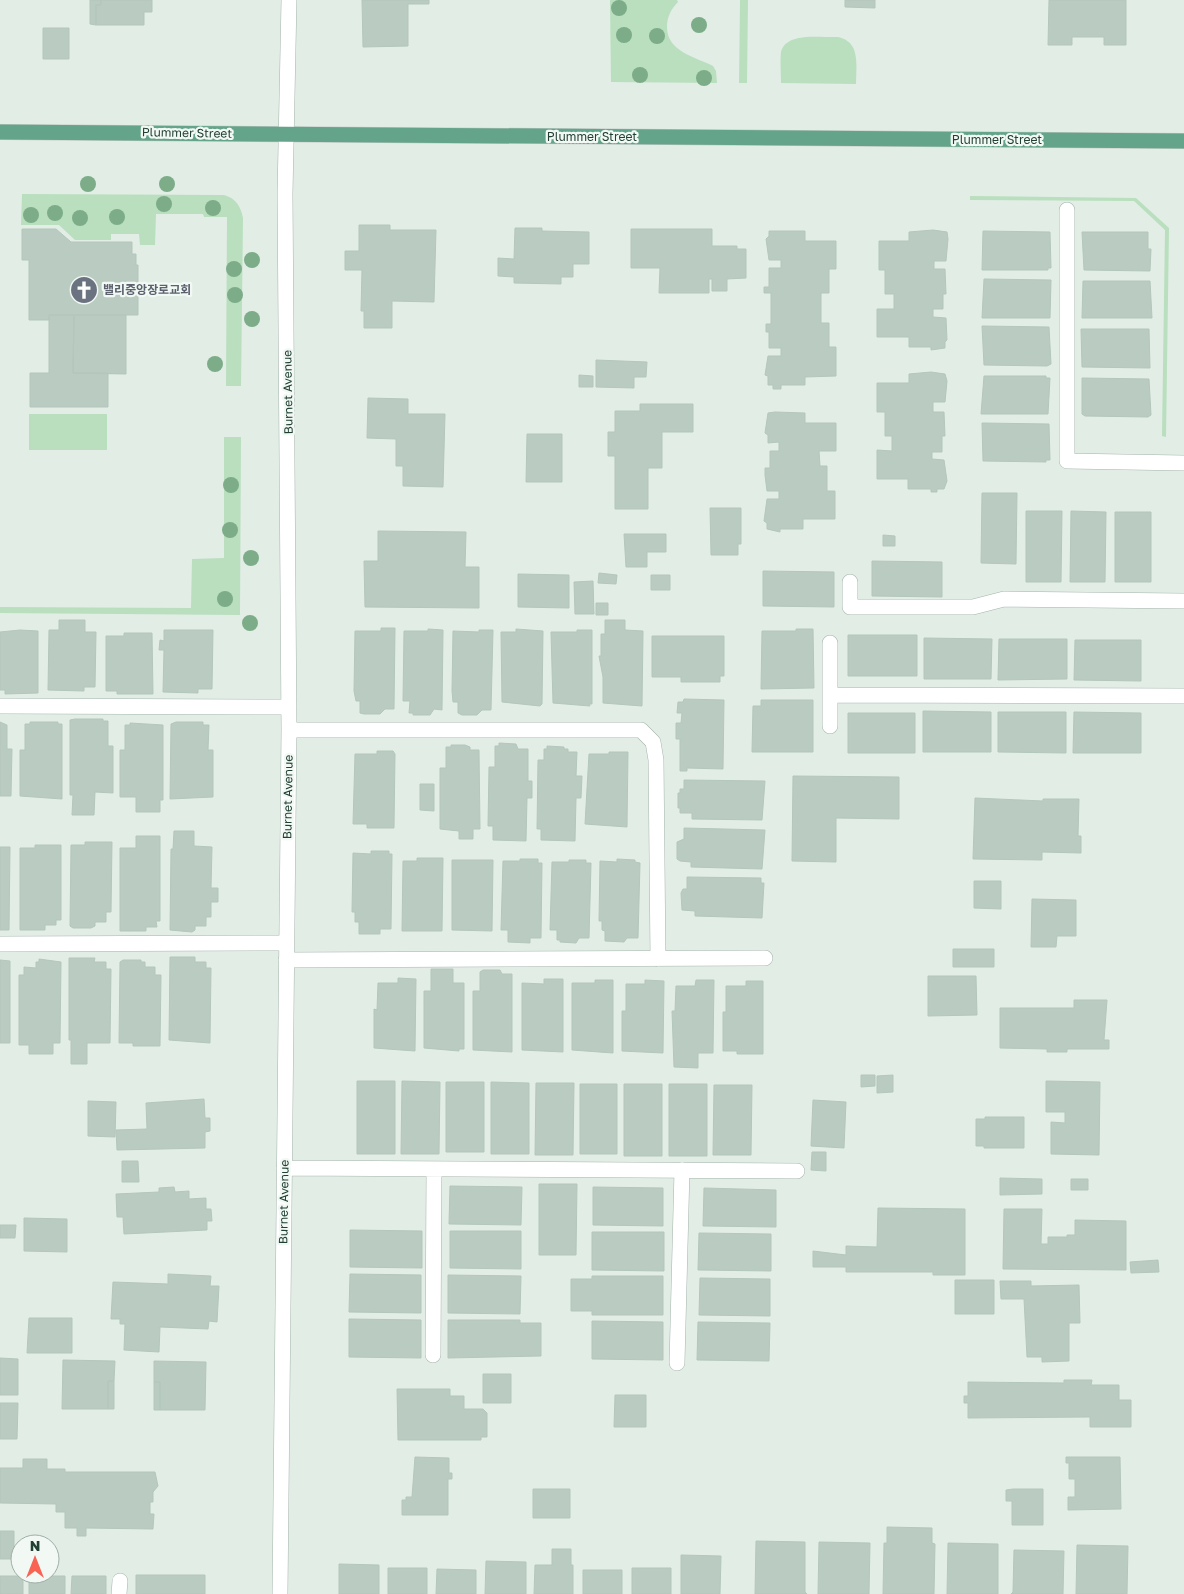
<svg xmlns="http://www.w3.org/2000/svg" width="1184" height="1594" viewBox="0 0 1184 1594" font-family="'Golos Text','Noto Sans KR',sans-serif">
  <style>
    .green { fill: #b9dfbe }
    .building { fill: #bacbc1; stroke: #b4c7bc }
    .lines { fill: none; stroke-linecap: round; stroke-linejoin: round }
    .minor-casing { stroke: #a4b5ac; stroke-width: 16 }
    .major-casing { stroke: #c1c9c6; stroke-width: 16 }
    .minor { stroke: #fff; stroke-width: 15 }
    .major { stroke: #64a48a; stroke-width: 15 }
    .tree { fill: #7cac88 }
    .labels { text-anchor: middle; stroke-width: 4.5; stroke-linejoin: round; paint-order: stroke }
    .street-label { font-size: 12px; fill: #213f32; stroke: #f2f9f5 }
    .worship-label { font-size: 12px; font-weight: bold; fill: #5b616d; stroke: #f2f9f5; text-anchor: start }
  </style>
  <rect width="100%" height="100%" fill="#e2ede6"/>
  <path class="green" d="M610 0H677L678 2C671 9 667 17 667 27 667 52 696 57 713 66L716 71 717 83 611 82Z
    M740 0H748L747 83H739Z
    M838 37C861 42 856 65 856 84L781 83C781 73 780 61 781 52 786 31 823 38 838 37Z
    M22 194 224 195C236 198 241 207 243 218L241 386H226L227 217H204L203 214H156L155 245H140L139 234H111V240H75L59 225H21Z
    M970 196 1136 198 1169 228 1166 437 1162 436 1165 230 1134 201 970 200Z
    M29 414H107V450H29Z
    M224 437H241L240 615 0 613V607L191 608 192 559 224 558Z"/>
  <path class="building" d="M90 0H101V5H96V25L90 24Z
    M101 0H152V12H144V25H96V5H101Z
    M362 0H429V4H408V46L363 47Z
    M845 0H875V8L845 7Z
    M1049 0H1126V45H1104V37H1072V45H1048Z
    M43 28H69V59H43Z
    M359 225H390V230H436L434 302 392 301V328H364V311H361L362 270H345V251H359Z
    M515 228H542V231L589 232V264H573V277H561V284L514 283V277L498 276V258L514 259Z
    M22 229H56L71 242H132V254H136V265H138V315H49V320H29V260H22Z
    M631 229H712V246H737V249H746V278L727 279V291H712V279H709V293H659L660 268H631Z
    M933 230 947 232 948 239 946 261H934V269H945L946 294H943V309H933V317L946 318 947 340 945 342V348L931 350V347H909V337H877V309H894V294H885V270H879V241H909V232Z
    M769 231H805V241H836V269H829V293H821V323H829V347H836V376L805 377V385H781V389H773V385H768V376L765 375 768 356H781V348H769V332H766V324H771V293H764V287H769V268H781V260H769L766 239 769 236Z
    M983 231 1050 232 1051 268H1048V270H982Z
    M1082 232H1148V249H1151L1150 271 1084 270Z
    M984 279 1051 280 1050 318H982Z
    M1083 281H1150L1152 318H1082Z
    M49 315H74L73 373H108V407H30V373H49Z
    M74 315H126V374L73 373Z
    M982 326 1049 327 1051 364 1047 366 984 365Z
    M1081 329H1149L1150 368 1082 367Z
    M596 360 647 362 646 377H634V388L596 387Z
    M931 372 945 374 947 381 945 402H933V412H944L945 436H942V452H932V459L944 460 947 481 944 489H937V492H931V489H908V479H877V450L892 451V436H885V412H877V383H909V374Z
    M579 375 593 376V387H579Z
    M984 376H1046V378H1050L1048 414H981Z
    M1082 378 1149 379 1151 415 1148 417 1085 416 1082 414Z
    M368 398 408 399V414H445L443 487 403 486V466H396V439L367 438Z
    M640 404H693V432H662V468H648V509H615V456H608V432H615V411H640Z
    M775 412 805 413V423H836V451H819L820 466H827V491H835V519H803V529H780V532L767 529V523L764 521 767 499H779V491H767L765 475V468H770V451H779V442L768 443V435L765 433 768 413Z
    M982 423 1049 424 1050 460H1046V462L983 461Z
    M527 434H562V482H526Z
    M982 493H1017L1016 564 981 563Z
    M710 508H741V544H738V555H711Z
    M1026 511H1062L1061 582H1026Z
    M1071 511 1106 512 1105 582H1070Z
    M1115 512H1151V582H1115Z
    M378 531 466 532 465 567H479V608L365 607 364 561H378Z
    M624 534H666V552H647V567H626Z
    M883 535 895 536V546H883Z
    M872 561 942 562V597L872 596Z
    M763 571 834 572V607L763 606Z
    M599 573 617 575 616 584 598 583Z
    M518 574 569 575V608L518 607Z
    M651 575H670V590H651Z
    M593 581 594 614H575L574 582Z
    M596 603H608V615H596Z
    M59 620H85V632H96L95 687H84V691L48 690 49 630H59Z
    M605 620H625V630L643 631 642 706 603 703V677L599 656H601V634H605Z
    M381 628H395L394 709H385L380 714H364L360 713V701H356L354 691 355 631H381Z
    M428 629 443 630 442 710 434 709 430 715H413V713H409L410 701H403L404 631H428Z
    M516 629 543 631 542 704 540 706 502 702 501 632H516Z
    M796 629H813L814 688 761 689 762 631H796Z
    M20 630 38 631V693L5 694V690H0V632Z
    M164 630H213L212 689H198V693L163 692 164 650H159L160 640 164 641Z
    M479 630H493L491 710H482L477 715H462L458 713V702H453L452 691 453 631 479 632Z
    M577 630H592V704H589L590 706 553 703 551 632H577Z
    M124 633H152L153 694H117V691H106V636H124Z
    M848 635H917V676H848Z
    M652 636H724V676H720V682H681V677H652Z
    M924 638 992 639 991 679H924Z
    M999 639H1067V679L998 680Z
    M1075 640H1141V681L1074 680Z
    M684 699 724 700 723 769 687 768V771H680V739H676V723H681L682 713H677L678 702H683Z
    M761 700H813V752H752L753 706H761Z
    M923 711 991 712V752H923Z
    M998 712H1066V753L998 752Z
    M1074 712 1141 713V753H1073Z
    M848 713H915V753H848Z
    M75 719H103V721H108V746H113V793L95 792 94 815H72L73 795H70V720Z
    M0 722 7 725V749H12L11 796H0Z
    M30 722H58V724H62V799L20 796V750H25V724H30Z
    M176 722H203V725H209L208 750H213V797L170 799 171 724Z
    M130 723 163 725V800H160V812H136V797H120V750H125V725H130Z
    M499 743 516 744 518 749H528V781H532V798H527L526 841 493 840V826H488L489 767H495V746H499Z
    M451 745H465L470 747V750H479L480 829H473V839H459V831L440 829V768H446V747H451Z
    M547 746 564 747V749H568V752H577L576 776H582L581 798H576L575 841 541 840V829H537L538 760H544V749H547Z
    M377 751H393L395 754 394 828H367V824H353L355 754H377Z
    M609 752H628L627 827 585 824 589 754H609Z
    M793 776 899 777V819L836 818V862L792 861Z
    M684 780 765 781 762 820 692 819V813H680V808H678V793H680V789H684Z
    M420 784H434V811L420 810Z
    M975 798 1043 801V799H1079L1078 836H1081V853L1042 852V860L973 859Z
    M684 828 765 830 762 869 691 867V862L680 861 677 859V842L684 839Z
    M174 831H194V846L212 847 211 888H218V902H211V917H206V926H195V930L192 932 170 930 171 849H173Z
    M136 836H160V921H156L157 927H146V931H120V848H136Z
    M85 842H112L111 912H106V922H95V926L91 928H73L70 926 71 845H85Z
    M35 845H61V920H56V925H45V930H20V848H35Z
    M0 847H10L9 930H0Z
    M371 851H389V854H392L391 929H380V934H359V922H355V912H352L353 853 371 854Z
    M417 858H443L442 931H402L403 861H417Z
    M520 859H538V863H542L541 938H530V943L508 942V930H501L503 861H520Z
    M617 859 635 860V862L640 863 638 938H627L624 942 605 941V931L602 930V921H599L600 861 617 862Z
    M452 860H493L492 931 452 930Z
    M569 860H586V863H591L589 938H579L576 943 560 942V940H557V930H550L552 862H569Z
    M687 877 761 878V883H764L762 918 695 916V911L682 910 681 893 683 889H687Z
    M974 881H1001V909L974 908Z
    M1032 899 1076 900V936H1057L1056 947H1031Z
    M953 949H994V967H953Z
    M170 957H195V962H206V968H211L210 1043 169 1040Z
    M69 958H95L94 962H106V969H111L110 1043H87V1064H71V1040H69Z
    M39 959 61 962 60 1043H53V1054H29V1045H19V975H24V967L36 968V962H39Z
    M0 960 10 961V1043H0Z
    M123 960H141V962H145V967H155V975H161L160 1046H133V1043H119L120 962Z
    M431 969H453V983H464V1049H459V1051L424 1048V991H431Z
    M483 970H500L502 974H512V1052L473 1050V991H480V972Z
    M928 976H976L977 1015 928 1016Z
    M398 978 416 979 415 1051 374 1048V1009L377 1010 378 983H398Z
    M544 979H563V1052L522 1050V983L544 984Z
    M595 980H613V1053L572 1050V983H595Z
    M645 980 664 981 663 1053 622 1051V1011H626V984H645Z
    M696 980H714L713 1053H698V1068L674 1067 672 1011H675L676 986H695Z
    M746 981H763V1054H737V1051H723V1012H726V986H746Z
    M1074 1000H1107L1104 1040H1109V1049H1067V1052H1047V1049L1000 1048V1008H1074Z
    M861 1075H875V1086L861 1087Z
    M893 1075V1092L877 1093V1076Z
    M357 1081H395V1154H357Z
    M402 1081 440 1082 439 1154H401Z
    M1046 1081 1100 1082 1099 1155 1051 1154V1122L1065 1123V1112H1046Z
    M446 1082H484V1152H446Z
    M491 1082 529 1083V1154H491Z
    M536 1083H574L573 1155H535Z
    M580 1084H617V1154H580Z
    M624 1084H662V1156H624Z
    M669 1084H707V1156H669Z
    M714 1085H752L751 1155H713Z
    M204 1099 205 1118H210V1131L205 1132V1148L117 1150 116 1130 147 1129 146 1103Z
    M813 1100 846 1102 844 1148 811 1146Z
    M88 1101 116 1102 115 1137 88 1136Z
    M985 1117H1024V1148H984V1146H976V1119H985Z
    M812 1152H826V1171L811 1170Z
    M122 1161H138L139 1182H122Z
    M1000 1178 1042 1179V1194L1000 1195Z
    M1071 1179H1088V1190H1071Z
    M539 1184H577L576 1255H539Z
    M450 1186 522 1187 521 1225 449 1224Z
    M174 1187 175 1192 189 1191V1199L206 1198V1209H211L212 1221H207V1230L124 1234 123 1217H117L116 1194 159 1192V1188Z
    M593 1187 663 1188V1226L593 1225Z
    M704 1188 776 1190V1227L703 1226Z
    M878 1208 965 1209V1275H933V1272H846V1267H813V1251L846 1255V1246L877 1247Z
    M1004 1209H1042L1041 1244H1048V1237H1067V1235H1075V1220L1126 1221V1270L1003 1269Z
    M24 1218 67 1219V1252L24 1251Z
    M0 1225H16L15 1238H0Z
    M350 1230 422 1231V1268L350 1267Z
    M450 1231H521V1269L450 1268Z
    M592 1232H664V1271L592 1270Z
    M699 1233 771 1234V1271L698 1270Z
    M1158 1260 1159 1272 1131 1273 1130 1262Z
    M168 1274 211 1276 210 1286H219L217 1322 209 1321 208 1329 160 1327 159 1352 124 1350 125 1324H120V1319H111L113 1282 168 1284Z
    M350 1274 421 1275V1313L349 1312Z
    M448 1275 521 1276 520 1314 448 1313Z
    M592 1276H663V1315H592V1311H571V1279H592Z
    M700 1278 770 1279V1316L699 1315Z
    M955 1280H994V1314H955Z
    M1000 1281H1031V1286L1079 1285 1080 1323H1069V1361L1042 1362V1357H1027L1024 1299H1001Z
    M29 1318H72V1353H27Z
    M349 1319 421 1320V1358L349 1357Z
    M448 1320H520V1323H541V1356L448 1358Z
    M592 1321 663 1322V1360L592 1359Z
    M698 1322 770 1323 769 1361 697 1360Z
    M0 1358 18 1359V1395H0Z
    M63 1360 115 1361 114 1381H108V1409H62Z
    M154 1361 206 1362 205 1410H160V1382H154Z
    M483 1374H511V1403H483Z
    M1064 1380H1092L1091 1385H1119V1400H1131V1427H1090V1417L968 1418V1403H964V1396H968V1382L1064 1383Z
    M108 1381H114V1409H108Z
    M154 1382H160V1410H154Z
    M397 1389H450V1396H464V1409H483L487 1413V1437H481V1440H398Z
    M615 1395H646V1427H614Z
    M0 1403H18L17 1439H0Z
    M415 1457 449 1458V1473H452V1479H448V1515H402V1500H406V1497H412Z
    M1066 1457H1120L1121 1509 1068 1510V1497H1075V1479H1069V1463H1066Z
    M23 1459H47V1469H65V1472H155L158 1486 153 1492V1502H150V1514H154L153 1529 86 1528V1536H77V1528H65V1512H56V1504L0 1503V1468H23Z
    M533 1489H570V1518H533Z
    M1013 1489H1043V1525H1012V1501H1006V1490Z
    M887 1527 932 1528V1543L935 1544 934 1594H883L884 1543H887Z
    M0 1531H14V1559H0Z
    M756 1541 805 1542V1592L807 1594H755Z
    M819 1542 870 1543 869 1594H818Z
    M948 1543 998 1544V1594H947Z
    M1077 1545 1128 1546 1127 1594H1076Z
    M552 1549H571V1565H573V1594H534L535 1565H552Z
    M1014 1550 1064 1551 1063 1594H1011L1013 1592Z
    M681 1555 721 1556 720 1594H681Z
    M486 1561 526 1562V1594H485Z
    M339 1564 379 1565V1594H339Z
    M388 1568H427V1594H388Z
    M632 1568H671V1594H632Z
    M437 1569 476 1570V1594H436Z
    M583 1570H622V1594H583Z
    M136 1575H205V1594H136Z
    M0 1576H23V1594H0Z
    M29 1576H65V1594H29Z
    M72 1576H106V1594H71Z"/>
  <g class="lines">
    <g class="minor-casing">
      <path id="minor" d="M1067 210V461L1184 463
        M850 582V607H973L1004 599 1184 601
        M830 643V726
        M830 695 1184 696
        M0 706 289 707
        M289 730H641L653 742 656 760 658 959
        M0 944 286 943
        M286 960 765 958
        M284 1168 797 1171
        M433 1355 434 1169
        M677 1363 682 1170
        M119 1594 120 1581
        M280 1594 289 730 285 194 289 0"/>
    </g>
    <g class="major-casing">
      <path id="major" d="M0 132 1184 141"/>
    </g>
    <use href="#minor" class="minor"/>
    <use href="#major" class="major"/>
  </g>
  <g class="tree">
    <circle cx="619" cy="8" r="8"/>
    <circle cx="699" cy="25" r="8"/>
    <circle cx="624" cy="35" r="8"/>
    <circle cx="657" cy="36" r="8"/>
    <circle cx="640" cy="75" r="8"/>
    <circle cx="704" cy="78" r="8"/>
    <circle cx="88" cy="184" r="8"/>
    <circle cx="167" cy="184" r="8"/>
    <circle cx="164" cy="204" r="8"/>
    <circle cx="213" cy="208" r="8"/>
    <circle cx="55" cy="213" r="8"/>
    <circle cx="31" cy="215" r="8"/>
    <circle cx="117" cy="217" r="8"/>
    <circle cx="80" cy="218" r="8"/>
    <circle cx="252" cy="260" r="8"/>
    <circle cx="234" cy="269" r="8"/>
    <circle cx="235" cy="295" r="8"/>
    <circle cx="252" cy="319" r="8"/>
    <circle cx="215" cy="364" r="8"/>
    <circle cx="231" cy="485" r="8"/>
    <circle cx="230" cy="530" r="8"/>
    <circle cx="251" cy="558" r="8"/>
    <circle cx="225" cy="599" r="8"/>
    <circle cx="250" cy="623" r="8"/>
  </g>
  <defs>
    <g id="church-disc" transform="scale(1.4375)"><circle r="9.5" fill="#6b7280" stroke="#f2f9f5"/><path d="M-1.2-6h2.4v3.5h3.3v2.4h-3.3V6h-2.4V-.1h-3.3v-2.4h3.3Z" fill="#fff"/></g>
  </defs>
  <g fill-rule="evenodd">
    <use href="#church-disc" x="84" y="290"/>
  </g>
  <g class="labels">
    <g class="street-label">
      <text transform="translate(187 133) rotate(1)" y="4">Plummer Street</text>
      <text x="592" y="141">Plummer Street</text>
      <text x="997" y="144">Plummer Street</text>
      <text transform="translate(288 392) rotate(-91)" y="4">Burnet Avenue</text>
      <text transform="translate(288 797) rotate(-89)" y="4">Burnet Avenue</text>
      <text transform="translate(284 1202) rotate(-89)" y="4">Burnet Avenue</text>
    </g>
    <g class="worship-label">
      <text x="103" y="294">밸리중앙장로교회</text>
    </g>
  </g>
  <g transform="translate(35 1559)"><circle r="24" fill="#f2f9f5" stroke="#9eafa7"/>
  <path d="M0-4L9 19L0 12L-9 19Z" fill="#f86354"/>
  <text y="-8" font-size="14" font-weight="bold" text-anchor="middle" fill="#213f32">N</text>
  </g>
</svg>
